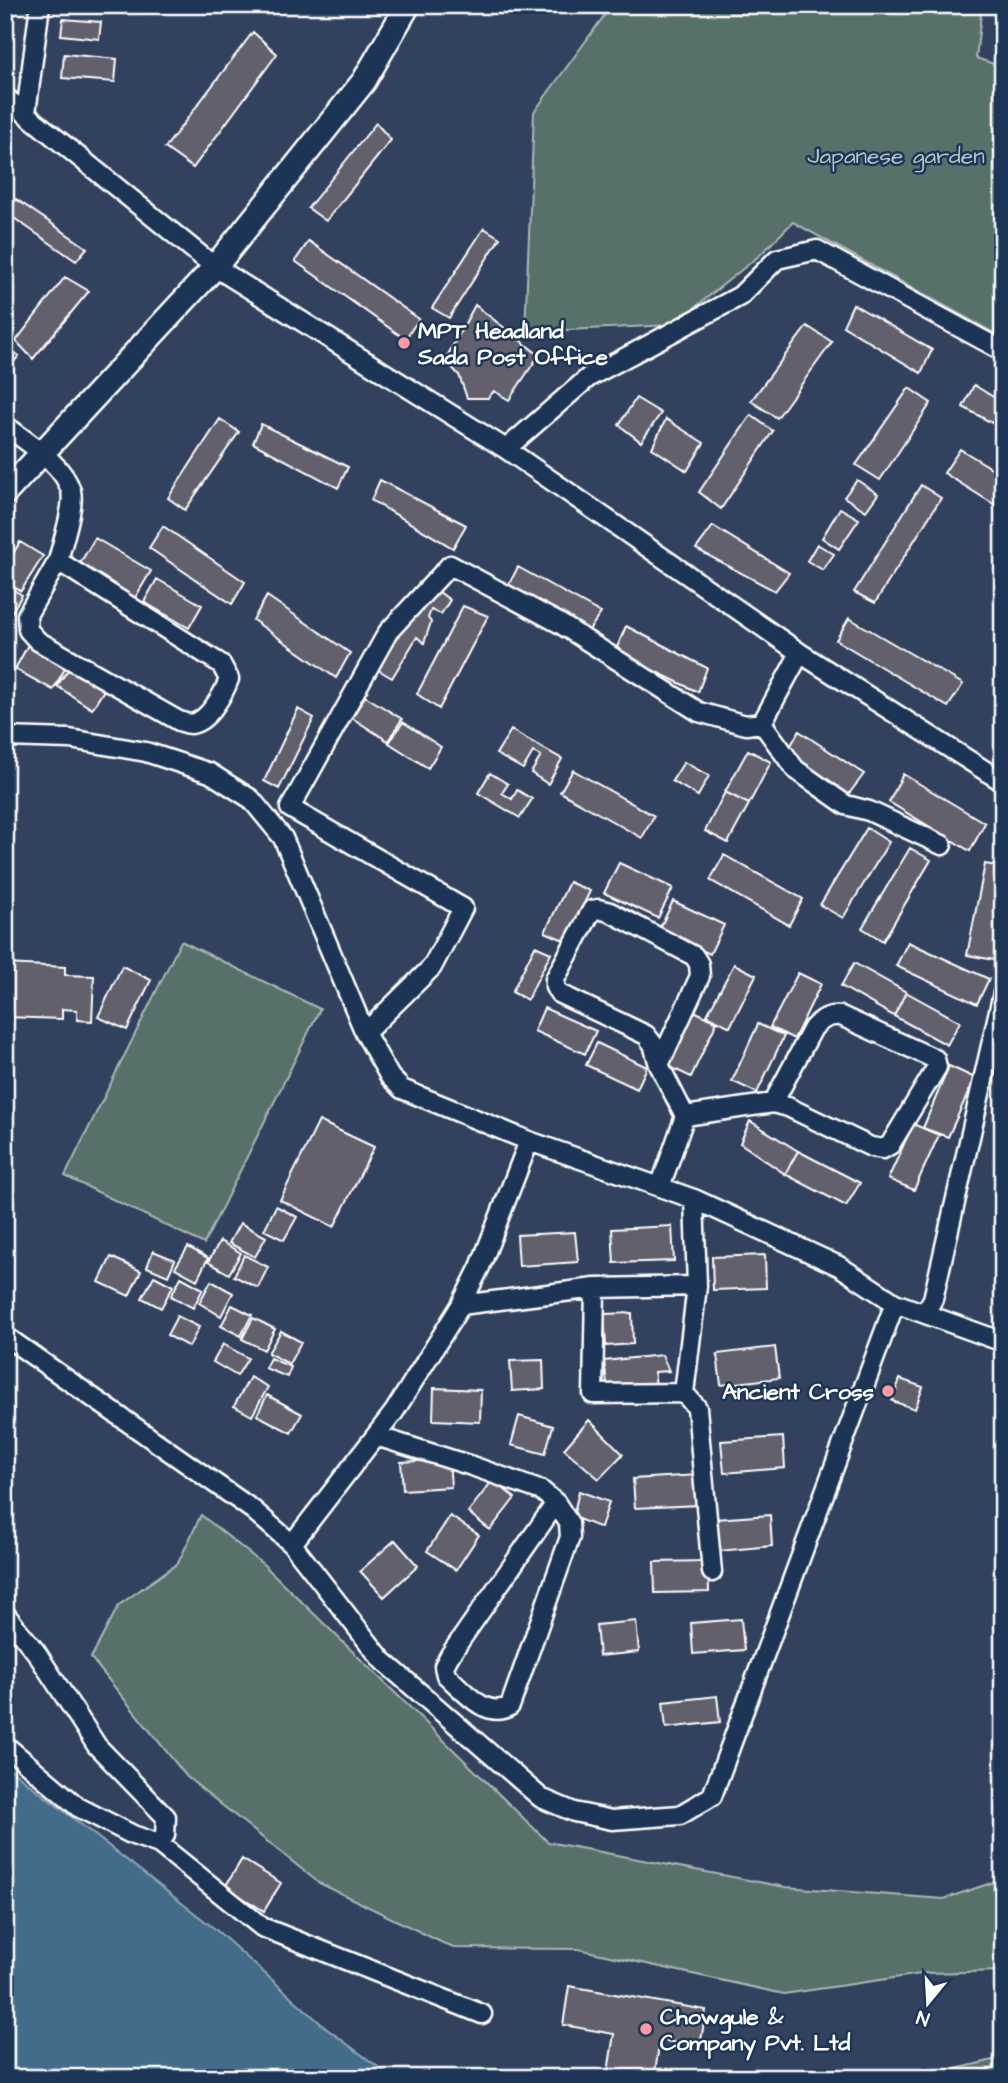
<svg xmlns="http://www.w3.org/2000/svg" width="1008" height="2083" viewBox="0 0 1008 2083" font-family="'Architects Daughter',sans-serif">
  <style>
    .green { fill: #596f6b; stroke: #acb7b5; stroke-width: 2 }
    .water { fill: #426c89; stroke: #8ea7b8; stroke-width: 2 }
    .building { fill: #63616d; stroke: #fff; stroke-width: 2 }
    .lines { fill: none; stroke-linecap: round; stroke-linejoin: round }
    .minor-casing { stroke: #fff; stroke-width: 23 }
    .tertiary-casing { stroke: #fff; stroke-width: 28 }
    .minor { stroke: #1d3557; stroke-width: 18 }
    .tertiary { stroke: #1d3557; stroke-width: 23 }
    .poi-dot { fill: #ff9aa2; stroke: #1d3557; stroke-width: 2.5 }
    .labels { text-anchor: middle; stroke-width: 5; stroke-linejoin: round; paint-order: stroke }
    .park-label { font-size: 23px; fill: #bdc5c4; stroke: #1d3557 }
    .poi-label { font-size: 23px; font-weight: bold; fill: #fff; stroke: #1d3557; text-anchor: start }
  </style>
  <rect width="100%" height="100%" fill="#32425e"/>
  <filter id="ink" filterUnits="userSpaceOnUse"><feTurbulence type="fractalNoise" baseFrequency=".0143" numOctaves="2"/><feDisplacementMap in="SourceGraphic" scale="14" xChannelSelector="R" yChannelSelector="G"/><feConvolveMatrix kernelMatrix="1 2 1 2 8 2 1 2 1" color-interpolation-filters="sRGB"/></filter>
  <g filter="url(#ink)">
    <path class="green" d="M612 5H982L976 58 1000 66 1003 91V338L793 222 760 255 673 325 525 332 534 112Z
      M181 941 320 1009 204 1244 65 1176Z
      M201 1515 264 1565 548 1842 785 1887 944 1899 1003 1879V1971L928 1973 784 1994 578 1949 453 1948 319 1883 187 1777 91 1658 119 1605 178 1563Z
      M1003 2056V2078H919L1001 2058Z"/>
    <path class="water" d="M5 1765 215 1929 327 2029 393 2078H5Z"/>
    <path class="building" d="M63 19 101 22 99 39 61 35Z
      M253 32 277 54 193 168 165 148Z
      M64 54 117 59 115 82 62 78Z
      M376 123 391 140 326 221 308 208Z
      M16 199 87 248 76 261 8 214Z
      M484 228 500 238 449 318 432 308Z
      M309 241 419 319 405 339 295 261Z
      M65 277 89 291 33 359 16 341Z
      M853 304 932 350 921 373 843 326Z
      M475 305 539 355 509 400 494 391 488 398H467L459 375 445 360Z
      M807 326 832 342 777 418 751 401Z
      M5 345 19 356 5 372Z
      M974 385 1003 403V429L963 407Z
      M909 388 931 403 880 480 856 465Z
      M636 398 661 413 641 442 619 425Z
      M751 415 773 431 721 509 699 492Z
      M220 419 239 432 185 510 168 498Z
      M666 419 704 443 687 471 652 448Z
      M261 424 348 467 338 488 253 443Z
      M960 449 1003 475V510L944 473Z
      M380 480 466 525 453 548 371 500Z
      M857 480 878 494 866 511 844 497Z
      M921 485 941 498 875 603 854 592Z
      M840 508 859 519 839 549 822 538Z
      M163 526 245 582 232 604 149 548Z
      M713 526 789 573 775 591 696 549Z
      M95 538 151 571 135 598 79 565Z
      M20 542 43 556 21 591 5 582V567Z
      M817 544 834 554 823 570 807 561Z
      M518 567 601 613 589 630 507 588Z
      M157 579 202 605 189 628 144 602Z
      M5 585 22 595 5 623Z
      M435 589 450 600 441 614 431 610 428 618 431 622 424 643 417 637 392 678 375 668 404 623Z
      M267 596 350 653 336 678 253 620Z
      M463 606 488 616 439 709 417 694Z
      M849 618 963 684 948 707 836 640Z
      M626 626 707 668 698 692 615 652Z
      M29 643 67 665 53 690 15 669Z
      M72 664 106 687 92 709 57 686Z
      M365 696 402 719 388 741 352 718Z
      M298 709 314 718 279 789 264 781Z
      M403 722 441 747 428 768 389 743Z
      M511 730 562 759 548 784 531 773 541 756 533 752 523 769 496 754Z
      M799 731 864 774 848 795 786 754Z
      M748 750 771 762 749 804 725 792Z
      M684 762 709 776 698 796 672 781Z
      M573 770 654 816 642 838 560 792Z
      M490 773 508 784 502 793 512 799 517 790 532 799 520 818 478 793Z
      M903 774 985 823 970 851 889 802Z
      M725 792 749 804 728 843 705 831Z
      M867 828 889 842 843 918 820 905Z
      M910 848 931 860 883 941 862 928Z
      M724 855 803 899 789 925 710 880Z
      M619 863 673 888 658 918 604 893Z
      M985 864 1003 867V916L994 960 967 955Z
      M569 882 590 891 566 941 545 932Z
      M673 901 724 925 710 954 659 930Z
      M908 942 989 979 977 1004 896 966Z
      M535 946 551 953 527 1000 512 992Z
      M854 963 906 992 894 1016 841 986Z
      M5 964 65 967V975L94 976 92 1021 77 1020V1010L62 1009V1019L5 1017Z
      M734 964 756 975 730 1027 707 1015Z
      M122 966 151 980 127 1030 98 1017Z
      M798 973 821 984 794 1039 770 1027Z
      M906 992 960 1022 947 1045 894 1016Z
      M544 1008 596 1031 585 1054 534 1031Z
      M694 1011 717 1022 691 1077 668 1066Z
      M758 1024 784 1036 757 1093 732 1081Z
      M597 1043 647 1067 637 1089 586 1065Z
      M949 1066 975 1078 948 1137 923 1128Z
      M319 1121 374 1147 334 1227 280 1200Z
      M750 1121 798 1151 785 1174 740 1143Z
      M913 1124 939 1135 914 1190 888 1179Z
      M798 1151 860 1183 846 1206 785 1174Z
      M276 1206 297 1217 284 1240 264 1230Z
      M240 1223 266 1237 255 1257 229 1243Z
      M672 1226 674 1261 614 1263 612 1229Z
      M575 1232 578 1262 519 1266 517 1235Z
      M220 1241 241 1253 229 1274 208 1262Z
      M188 1247 208 1258 197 1280 175 1268Z
      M153 1251 175 1260 168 1276 147 1267Z
      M244 1255 268 1267 258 1288 234 1276Z
      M765 1255 766 1288 713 1290 712 1257Z
      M111 1257 141 1271 129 1296 99 1282Z
      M154 1276 173 1286 161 1308 142 1298Z
      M181 1277 203 1289 193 1308 171 1296Z
      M211 1281 233 1293 221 1316 199 1303Z
      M232 1305 252 1315 241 1336 221 1326Z
      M632 1313 633 1344 606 1346 604 1314Z
      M177 1316 199 1327 189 1347 167 1335Z
      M253 1318 275 1329 264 1350 242 1339Z
      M281 1331 301 1342 289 1364 268 1353Z
      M223 1344 248 1358 237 1376 213 1362Z
      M775 1347 779 1378 721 1385 717 1354Z
      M662 1355 669 1371 654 1372 656 1385 608 1390 604 1361Z
      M270 1358 291 1367 287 1377 265 1368Z
      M543 1360 544 1389 512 1391 510 1361Z
      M250 1377 268 1387 252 1416 234 1406Z
      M900 1379 923 1387 915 1409 892 1401Z
      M434 1388 481 1390 480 1422 433 1420Z
      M267 1395 302 1414 291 1433 257 1415Z
      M519 1416 553 1426 545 1454 511 1445Z
      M589 1420 623 1454 599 1479 564 1449Z
      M783 1437 785 1468 724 1473 721 1441Z
      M449 1459 451 1487 403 1490 401 1462Z
      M698 1475 700 1505 635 1508 633 1479Z
      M493 1480 515 1498 490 1530 468 1512Z
      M579 1491 609 1502 601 1528 573 1517Z
      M770 1515 772 1546 719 1551 715 1519Z
      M450 1516 479 1535 456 1570 427 1551Z
      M395 1540 418 1566 384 1597 360 1571Z
      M708 1561 709 1592 655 1593 654 1562Z
      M741 1619 744 1650 693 1654 691 1623Z
      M636 1621 639 1652 599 1656 596 1625Z
      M717 1696 720 1722 666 1728 663 1702Z
      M242 1859 281 1883 264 1911 225 1887Z
      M569 1986 706 2010 700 2047 660 2040 654 2078H607L614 2034 563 2025Z"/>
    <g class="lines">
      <g class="minor-casing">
        <path id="minor" d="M5 97 215 267 506 449 800 653 1003 782
          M26 113 40 5
          M5 425C26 442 63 463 71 491 75 507 62 543 58 561L221 664 229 679C224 693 208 722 191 724 187 724 183 722 179 721L38 641 28 630 27 615 58 561
          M506 449 589 377 740 296 777 259 817 250 1003 351
          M762 723 795 769 846 805 869 811 942 845
          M762 723 800 653
          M5 737 70 739 146 752 210 773 251 799 283 838 365 1033 390 1077 402 1089 529 1141 694 1199 839 1266 895 1303 1003 1342
          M365 1033 432 967 463 908 290 808 388 632 450 565 559 623 699 712 746 725 762 723
          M659 1065 700 976 699 964 694 956 610 912 598 909 592 910 555 979V987L560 994 646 1035 653 1044 659 1065 685 1116 660 1187
          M685 1116 773 1103 788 1107 871 1147 883 1149 890 1145 937 1067 935 1059 841 1016C828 1015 822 1019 813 1028L773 1103
          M529 1141 480 1267 461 1305 595 1288 697 1286
          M694 1199 697 1286 684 1393 697 1408 712 1572
          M595 1288 593 1394 684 1393
          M925 1313 933 1299 1003 993
          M5 1336 253 1510 292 1544 382 1660 541 1798 574 1812 612 1820 680 1815 712 1796 895 1303
          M376 1436 472 1466 542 1491 556 1503 569 1523 570 1537 510 1706C486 1720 464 1691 446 1675L444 1666 450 1655 556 1503
          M292 1544 394 1412 461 1305
          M5 1614 36 1652 97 1746 166 1817 165 1835 159 1844 133 1835 78 1807 5 1745
          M159 1844 262 1927 482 2014"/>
      </g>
      <g class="tertiary-casing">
        <path id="tertiary" d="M5 493 215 267 364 81 408 5"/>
      </g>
      <use href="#minor" class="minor"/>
      <use href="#tertiary" class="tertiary"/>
    </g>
  </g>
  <g class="poi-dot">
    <circle cx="404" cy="343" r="7"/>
    <circle cx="888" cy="1391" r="7"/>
    <circle cx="646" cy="2029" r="7"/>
  </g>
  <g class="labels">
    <g class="park-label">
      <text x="896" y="163">Japanese garden</text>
    </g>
    <g class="poi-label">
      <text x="418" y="338">MPT Headland<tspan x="418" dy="26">Sada Post Office</tspan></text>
      <text x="874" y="1399" text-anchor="end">Ancient Cross</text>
      <text x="660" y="2024">Chowgule &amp;<tspan x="660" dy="26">Company Pvt. Ltd</tspan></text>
    </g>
  </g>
  <rect width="1008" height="2083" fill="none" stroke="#1d3557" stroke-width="28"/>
  <rect x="14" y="14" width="980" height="2055" fill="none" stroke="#fff" stroke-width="2.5" filter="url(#ink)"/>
  <g transform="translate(928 2003) rotate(198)" stroke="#1d3557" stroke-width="5" paint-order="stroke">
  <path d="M0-5L12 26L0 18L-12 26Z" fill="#ffffff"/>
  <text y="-10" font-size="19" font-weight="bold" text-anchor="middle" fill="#ffffff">N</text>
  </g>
</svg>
